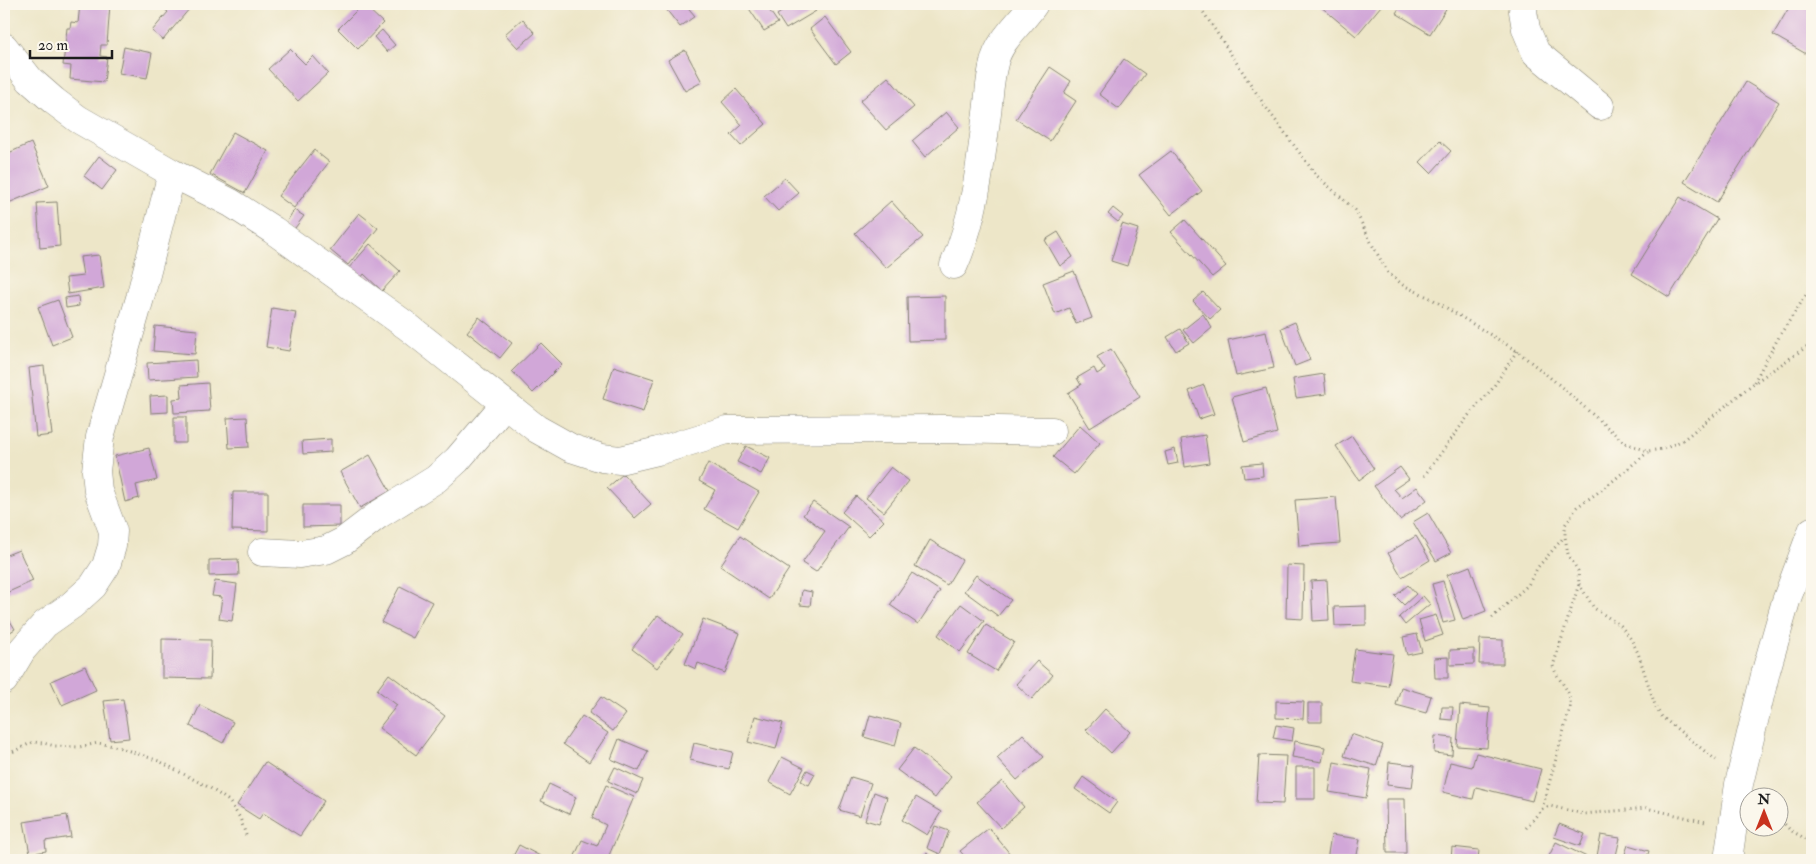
<svg xmlns="http://www.w3.org/2000/svg" width="1816" height="864" viewBox="0 0 1816 864" font-family="'IM FELL Double Pica',serif">
  <style>
    .building { fill: #d1a7d8 }
    .lines { fill: none; stroke-linecap: round; stroke-linejoin: round }
    .minor-casing { stroke: #848172; stroke-width: 29 }
    .path { stroke: #848172; stroke-width: 3; stroke-dasharray: 1 4; stroke-linecap: butt }
    .minor { stroke: #fff; stroke-width: 28 }
  </style>
  <rect width="100%" height="100%" fill="#fbf7ec"/>
  <filter id="ink" filterUnits="userSpaceOnUse"><feTurbulence type="fractalNoise" baseFrequency=".02" numOctaves="2"/><feDisplacementMap in="SourceGraphic" scale="10" xChannelSelector="R" yChannelSelector="G"/><feConvolveMatrix kernelMatrix="1 2 1 2 8 2 1 2 1" color-interpolation-filters="sRGB"/></filter>
  <filter id="wash" filterUnits="userSpaceOnUse"><feTurbulence type="fractalNoise" baseFrequency=".0096" numOctaves="4" result="noise"/><feDisplacementMap in="SourceGraphic" scale="20" xChannelSelector="R" yChannelSelector="G"/><feGaussianBlur stdDeviation="1.12" result="paint"/><feColorMatrix in="noise" values="0 0 0 0 0 0 0 0 0 0 0 0 0 0 0 0 0 1.4 0 .05"/><feComposite in="paint" operator="in"/></filter>
  <g filter="url(#wash)">
    <rect width="100%" height="100%" fill="#ede6c8"/>
    <g id="blocks">
      <path class="building" d="M80 4H110L107 45H101L100 56 107 57 104 82 70 79 71 66 63 65 67 28H70L71 22 78 23Z
        M158 4H185L190 8 163 40 152 31 168 12Z
        M363 4 383 23 358 49 338 29Z
        M662 4H685L695 16 680 27Z
        M746 4H765L778 23 764 31Z
        M793 4H811L816 11 786 29 777 15Z
        M1322 4H1378L1381 6 1356 36 1320 6Z
        M1402 4H1449L1430 34 1396 13Z
        M1791 4H1812V47L1808 55 1773 35Z
        M825 17 851 52 836 64 810 29Z
        M522 19 535 33 518 48 505 34Z
        M382 30 395 45 387 52 374 37Z
        M124 47 152 53 147 78 119 73Z
        M290 49 305 64 313 56 328 73 298 101 268 69Z
        M685 50 702 82 685 91 668 60Z
        M1124 59 1145 74 1119 109 1099 94Z
        M1050 67 1071 81 1064 93 1076 101 1050 141 1016 119Z
        M888 77 914 107 886 130 860 101Z
        M1746 82 1779 102 1717 202 1684 182Z
        M736 89 766 124 741 146 731 135 742 125 722 102Z
        M946 112 959 127 925 157 912 141Z
        M233 132 268 151 245 193 210 174Z
        M1440 141 1451 151 1431 173 1420 162Z
        M31 143 49 186 6 204 4 199V155Z
        M314 150 329 162 294 208 278 196Z
        M1171 151 1202 191 1171 215 1139 175Z
        M99 156 117 170 102 190 84 176Z
        M785 178 799 193 778 211 764 196Z
        M1680 197 1717 219 1669 297 1632 274Z
        M891 201 923 237 886 268 855 233Z
        M57 202 60 246 40 248 37 203Z
        M1113 208 1123 216 1118 222 1108 214Z
        M294 210 304 216 292 232 284 226Z
        M359 213 378 228 348 265 330 250Z
        M1185 220 1226 266 1212 277 1171 232Z
        M1122 224 1138 229 1127 266 1111 261Z
        M1058 232 1073 257 1060 266 1045 240Z
        M370 244 400 271 382 291 364 274 359 281 347 270Z
        M99 255 104 288 68 294 66 278 83 276 80 257Z
        M1074 271 1092 318 1076 324 1069 308 1055 314 1043 283Z
        M1203 292 1220 310 1210 319 1193 301Z
        M78 296 79 306 66 308 65 298Z
        M945 296V340L908 341 907 297Z
        M58 300 72 337 52 345 38 307Z
        M272 308 296 312 289 351 266 347Z
        M1203 314 1212 328 1194 343 1183 330Z
        M479 317 512 343 500 358 467 332Z
        M1295 322 1310 360 1295 366 1281 328Z
        M155 326 197 330 195 354 153 351Z
        M1180 329 1189 343 1176 351 1167 337Z
        M1266 332 1274 368 1236 376 1228 340Z
        M541 343 562 364 533 393 512 371Z
        M1111 349 1140 397 1090 428 1068 393 1081 385 1077 378 1094 368 1097 374 1105 369 1097 357Z
        M196 360 197 377 148 380 147 363Z
        M44 366 52 435 36 437 29 368Z
        M614 366 654 379 643 412 603 399Z
        M1324 374 1326 394 1296 398 1293 379Z
        M208 383 210 411 174 413 173 399 182 398 181 385Z
        M1204 385 1214 414 1199 419 1189 391Z
        M1266 388 1277 433 1244 442 1232 397Z
        M168 395V412L151 413 150 396Z
        M174 417H186V443H174Z
        M247 417 249 447 229 448 227 418Z
        M1080 425 1100 443 1074 474 1053 457Z
        M1205 435 1209 463 1185 467 1181 439Z
        M1352 436 1374 469 1359 480 1336 446Z
        M331 439V452L303 454 302 441Z
        M746 446 770 458 761 474 737 462Z
        M149 448 157 480 136 485 139 498 125 502 115 456Z
        M1175 449 1178 463 1168 465 1165 452Z
        M370 455 390 491 360 508 340 472Z
        M708 463 759 492 738 528 704 509 715 490 699 481Z
        M1262 463 1263 476 1244 478 1242 465Z
        M891 467 909 481 884 512 866 498Z
        M1400 467 1409 479 1394 489 1402 498 1417 487 1427 500 1400 520 1374 486Z
        M623 474 651 504 635 518 607 488Z
        M233 492H268V531L232 530Z
        M856 496 884 521 869 536 842 512Z
        M1336 497 1340 543 1299 546 1295 500Z
        M813 502 849 527 816 572 802 563 825 531 803 515Z
        M303 505H340V526L303 527Z
        M1428 513 1451 553 1436 561 1413 522Z
        M740 536 789 569 769 599 720 566Z
        M1416 536 1430 560 1402 577 1388 553Z
        M930 540 962 560 947 585 915 566Z
        M19 550 33 581 4 594V556Z
        M238 559 239 575 209 576V560Z
        M1287 565 1304 566 1303 619 1286 618Z
        M1470 566 1486 611 1463 620 1447 575Z
        M912 573 940 591 918 624 890 605Z
        M976 575 1011 600 998 616 964 591Z
        M1327 580 1329 620 1313 621 1311 581Z
        M215 581 237 584 232 621 219 619 222 597 212 596Z
        M1443 581 1455 620 1443 623 1432 584Z
        M1408 585 1416 594 1404 605 1395 596Z
        M400 586 432 602 413 638 381 622Z
        M802 590 812 592 810 606 800 605Z
        M1423 596 1430 604 1405 625 1399 617Z
        M961 604 984 621 960 652 938 635Z
        M1366 606V625L1335 626 1334 607Z
        M4 611 15 629 4 636Z
        M658 615 683 634 657 668 632 649Z
        M1436 615 1443 635 1425 641 1419 620Z
        M703 619 740 633 725 673 698 663 696 669 685 664Z
        M986 625 1014 642 996 671 968 654Z
        M1417 634 1422 652 1407 655 1403 637Z
        M162 639 211 640 210 679 162 678Z
        M1480 639 1503 640V664H1479Z
        M1355 649 1393 654 1388 686 1350 681Z
        M1474 649V664L1450 665V650Z
        M1448 657V678H1435L1434 658Z
        M1037 661 1053 675 1032 699 1016 684Z
        M85 666 96 690 62 705 51 681Z
        M389 674 445 716 416 755 379 728 397 705 377 690Z
        M1401 687 1431 696 1426 713 1396 705Z
        M601 697 626 714 613 731 589 713Z
        M123 699 129 738 110 740 104 701Z
        M1276 701 1304 702 1303 719 1276 718Z
        M1308 703H1322V722H1308Z
        M200 705 233 722 223 743 190 726Z
        M1460 705 1490 708 1487 748 1457 746Z
        M1442 707H1453L1452 720 1441 719Z
        M1105 709 1130 732 1111 753 1086 730Z
        M870 715 901 723 895 746 864 737Z
        M582 716 608 733 589 762 563 744Z
        M755 716 783 723 776 749 748 742Z
        M1276 725 1294 728 1292 741 1273 738Z
        M1023 734 1044 757 1017 780 997 758Z
        M1351 734 1383 745 1376 766 1344 756Z
        M1435 736 1453 738 1452 755 1434 753Z
        M619 739 648 751 639 771 611 759Z
        M1295 741 1325 747 1322 762 1292 757Z
        M694 743 733 752 729 769 690 760Z
        M914 748 951 777 935 798 897 770Z
        M1476 753 1541 769 1532 801 1476 787 1473 799 1443 792 1450 762 1472 767Z
        M1259 755 1286 756 1283 804 1256 803Z
        M782 757 804 768 790 794 769 782Z
        M265 762 324 801 300 836 263 813 259 819 237 805Z
        M1334 762 1371 769 1366 798 1329 792Z
        M1389 762 1415 765 1412 788 1387 785Z
        M615 767 643 780 637 794 608 781Z
        M1296 767H1315V799H1296Z
        M807 770 815 774 809 785 801 781Z
        M851 777 871 783 860 816 839 810Z
        M1083 777 1117 802 1109 813 1075 789Z
        M1002 781 1024 807 1001 828 977 802Z
        M549 784 576 797 569 814 541 801Z
        M606 785 634 797 607 860H573L582 840 597 846 606 825 592 818Z
        M874 792 887 797 879 824 865 820Z
        M916 797 941 812 927 835 902 820Z
        M1386 799H1405L1406 853H1387Z
        M67 815 71 837 45 841 46 851 30 854 24 822Z
        M1559 824 1585 834 1580 846 1554 837Z
        M935 826 949 831 940 854 927 848Z
        M989 828 1015 860H968L960 851Z
        M1331 835 1360 839 1356 860H1327Z
        M1601 835 1620 838 1615 860 1597 856Z
        M1556 842 1593 860H1547Z
        M519 845 544 858 543 860H511Z
        M1628 845 1649 851 1646 860H1623Z
        M1452 847 1479 850 1478 860H1451Z
        M927 853 932 860H917Z"/>
    </g>
  </g>
  <g filter="url(#ink)">
    <use href="#blocks" fill-opacity="0" stroke="#848172" stroke-width="1"/>
    <g class="lines">
      <g class="minor-casing">
        <path id="minor" d="M1524 4 1523 11 1526 29 1536 53 1600 106
          M4 47 30 80 54 101 78 119 172 173 231 203 273 230 407 326 537 429 571 448 602 458 620 460 658 451 727 430 946 429 1052 431
          M954 265C974 219 980 169 986 120 989 102 989 81 994 63 999 40 1021 23 1034 4
          M262 552 300 554 326 550 344 541 378 515 436 479 457 460 505 404
          M4 680 22 650 45 624 72 605 93 586 106 566 112 546 113 531 98 491 96 471 100 437 140 298 172 173
          M1728 860 1739 784 1766 671 1786 601 1812 531"/>
      </g>
      <path class="path" d="M1198 4 1265 106 1316 175 1355 210 1373 246 1388 273 1403 285 1432 299 1517 351 1558 384 1625 443 1648 451 1664 449 1683 440 1754 383 1812 343
        M1754 382 1780 335 1812 286
        M1424 476 1469 415 1492 389 1517 351
        M1579 584 1594 608 1621 626 1631 639 1638 653 1656 708 1662 717 1716 760
        M1492 618 1528 585 1538 567 1564 537
        M4 756 33 742 43 743 55 746 79 747 98 743 118 747 159 761 210 788 229 801 240 818 247 838
        M1542 809 1570 708C1572 688 1559 684 1553 666L1579 584 1578 571 1568 554 1565 537V525L1577 507 1603 489 1648 452
        M1778 817 1790 830 1806 839 1812 849
        M1526 828 1542 809 1550 806 1584 814 1646 808 1706 822"/>
      <use href="#minor" class="minor"/>
    </g>
  </g>
  <rect width="1816" height="864" fill="none" stroke="#fbf7ec" stroke-width="20"/>
  <g transform="translate(1764 812)"><circle r="24" fill="#fbf7ec" stroke="#a29f99"/>
  <path d="M0-4L9 19L0 12L-9 19Z" fill="#c8321e"/>
  <text y="-8" font-size="14" font-weight="bold" text-anchor="middle" fill="#1c1c1c">N</text>
  </g>
  <path d="M30 50v8h82v-8" fill="none" stroke="#1c1c1c" stroke-width="2.5"/>
  <text x="38" y="50" font-size="15" fill="#1c1c1c" stroke="#fbf7ec" stroke-width="4" paint-order="stroke">20 m</text>
</svg>
